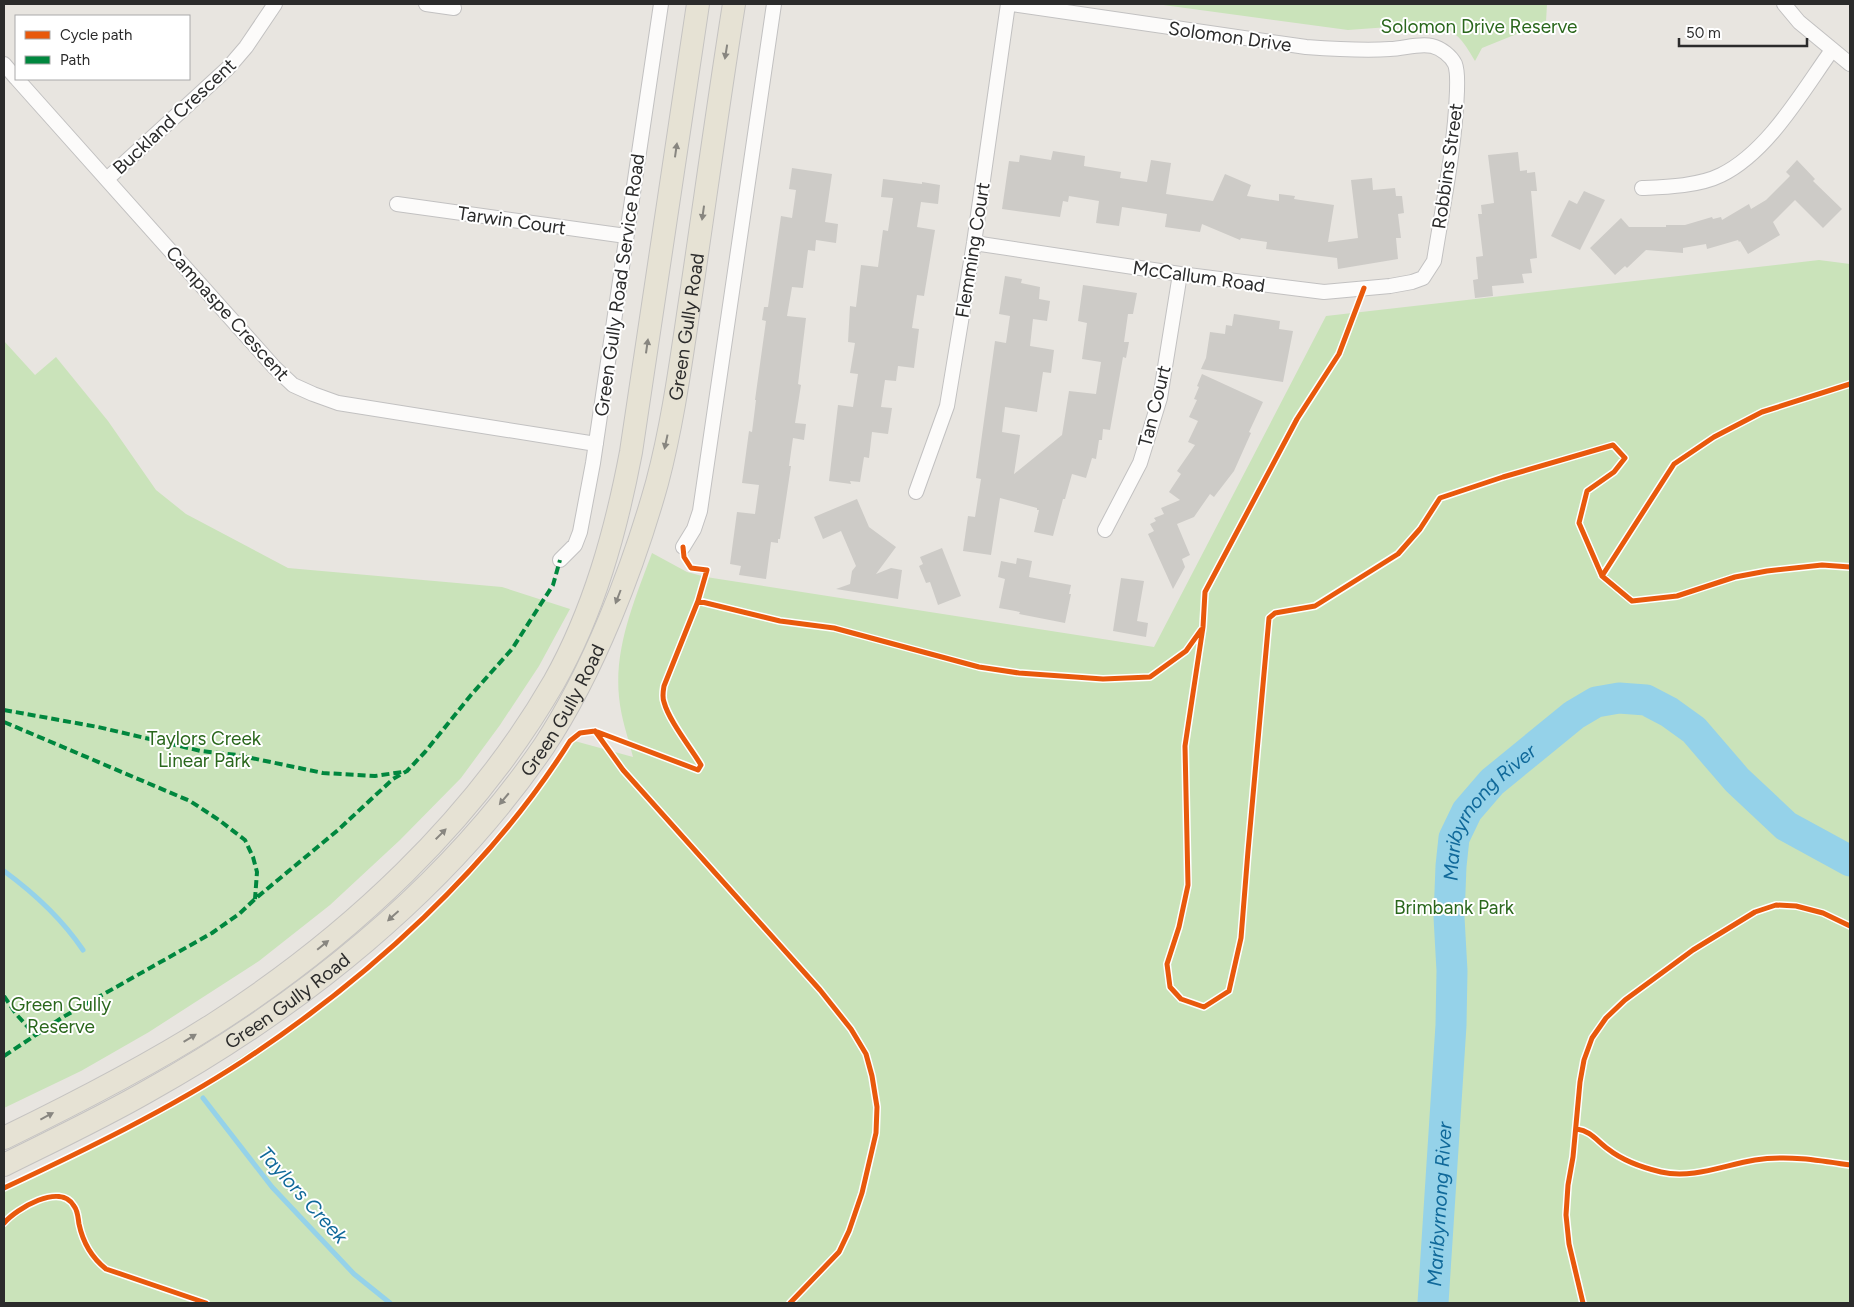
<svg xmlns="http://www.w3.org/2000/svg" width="1854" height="1307" viewBox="0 0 1854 1307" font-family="Figtree,sans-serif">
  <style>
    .green { fill: #cae3ba }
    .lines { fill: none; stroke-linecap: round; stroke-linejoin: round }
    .stream { stroke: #95d2e9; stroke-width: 5 }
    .river { stroke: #95d2e9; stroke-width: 31 }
    .building { fill: #cdcbc7 }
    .minor-casing { stroke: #c2c1c1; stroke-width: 16 }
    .primary-casing { stroke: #c5c3c1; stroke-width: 24 }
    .minor { stroke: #fcfbfa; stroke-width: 14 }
    .primary { stroke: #e6e2d4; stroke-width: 22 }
    .quiet { stroke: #00873e; stroke-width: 4; stroke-dasharray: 8 4; stroke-linecap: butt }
    .cycleway-casing { stroke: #fff; stroke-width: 8 }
    .cycleway { stroke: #e8590c; stroke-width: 5 }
    .oneway { fill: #888680 }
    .labels { text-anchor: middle; stroke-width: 4; stroke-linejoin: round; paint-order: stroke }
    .park-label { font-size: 19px; fill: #2a671c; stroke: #fff }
    .street-label { font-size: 19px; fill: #2b2b2b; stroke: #fff }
    .water-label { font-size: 20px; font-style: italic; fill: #10699a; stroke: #fff }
  </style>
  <rect width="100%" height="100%" fill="#e8e5e0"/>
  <path class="green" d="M1156 4H1547L1546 22 1482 48 1475 61C1462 39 1457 30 1430 24L1348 30Z
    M1819 260 1850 264V1303H4V1188L188 1092 305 1015 345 984 393 944 494 842 537 791 571 740 633 757C628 737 621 718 619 697 614 647 635 599 652 553L687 572 706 577 1154 647 1326 316Z
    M4 341 35 375 56 357 108 421 156 490 186 514 288 568 502 587 570 609 539 666 500 725 461 778 400 840 330 905 259 961 149 1032 81 1071 4 1108Z"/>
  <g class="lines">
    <path class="stream" d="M4 871C34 893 62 919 83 950
      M203 1098 272 1187 354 1274 390 1303"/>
    <path class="river" id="s1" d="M1433 1303 1451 1025 1452 971 1449 917 1451 866 1454 838 1467 811 1492 782 1574 715 1596 702 1619 698 1646 700 1669 712 1694 730 1737 780 1786 826 1850 861"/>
  </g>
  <path class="building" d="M1053 151 1085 156 1084 166 1121 172 1120 178 1147 182 1151 160 1171 163 1166 194 1213 201 1225 174 1251 185 1247 196 1279 201V194L1295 196 1294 199 1334 205 1328 242 1358 238 1351 180 1372 178 1373 190 1395 188 1396 196H1402L1404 213 1398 214 1401 238H1396L1398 259 1338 269 1337 258 1266 249 1267 242 1241 238 1240 240 1202 224 1200 232 1165 227 1167 214 1122 207 1119 226 1096 223 1099 201 1069 196 1068 202 1063 201 1060 217 1002 209 1009 161 1019 162 1020 155 1051 160Z
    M1518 152 1520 171 1527 170V173L1535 172 1537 191H1531L1537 258 1530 259 1532 273 1522 274 1524 283 1492 286 1493 296 1475 298 1473 280 1478 279 1476 257 1483 256 1478 214H1482L1481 205 1494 203 1488 155Z
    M1797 160 1815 179 1813 181 1842 209 1823 228 1795 200 1773 222 1780 235 1748 254 1740 241 1739 242 1738 240 1707 249 1706 244 1683 248V253L1646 250 1627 268 1625 266 1615 275 1590 248 1621 218 1629 227H1666V225H1685L1712 217 1713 219 1721 217 1722 220 1749 204 1751 209 1766 200 1790 176 1786 172Z
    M792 168 832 174 825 222 838 224 836 243 816 240 815 251 808 250 803 288 792 287 787 316 806 318 798 384 801 385 795 423 806 424 804 440 793 438 789 466H791L780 539H778V543L771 542 766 579 739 575 741 566 730 564 737 512 755 514 759 485 742 483 749 431 752 432 756 400H755L766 321 762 320 764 307H768L781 216 792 218 796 190 789 189Z
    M883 179 922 184V182L940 185 938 204 921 202 917 227 935 230 924 296 917 295 912 328 919 329 914 368 898 366 896 381 885 380 881 407 892 408 888 434 872 432 869 458 864 457 860 482 850 481 851 484 829 481 838 405 853 407 858 374 850 373 855 343 848 342 850 306 856 307 861 265 878 267 883 230 888 231 893 198 881 197Z
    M1584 191 1605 200 1580 250 1551 236 1569 200 1577 204Z
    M1005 276 1022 279 1021 283 1040 287 1039 299 1050 301 1047 321 1033 319 1030 346 1054 350 1051 373 1043 372 1037 412 1005 407 1002 432 1020 435 1014 474 1062 435 1069 391 1096 394 1101 362 1082 359 1087 323 1078 321 1083 285 1137 293 1133 314H1128L1124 342H1129L1126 358 1123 357 1110 430 1103 429 1102 440H1099L1096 459 1092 458 1086 478 1072 474 1065 499H1063L1053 536 1034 532 1039 510H1037V508L1000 498 991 555 963 551 968 516 975 517 981 479 976 478 995 341 1006 343 1010 316 999 314Z
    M1234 314 1280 321 1279 329 1293 331 1283 382 1201 369 1206 358 1210 332 1225 334 1226 325 1232 326Z
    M1202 374 1263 402 1249 432 1251 433 1234 471 1214 497 1210 494 1194 517 1177 524 1190 555 1182 559 1185 567 1173 589 1148 534 1154 531 1150 524 1156 521 1154 518 1164 514 1161 508 1180 500 1169 492 1181 474 1177 471 1195 445 1188 442 1198 421 1189 417 1197 400 1194 399 1199 387 1197 386Z
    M857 499 869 527 896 547 876 574 891 568 902 570 898 599 836 589 850 584 852 571 856 566 841 531 823 539 814 517Z
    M942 548 961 596 938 605 930 582 926 583 919 566 923 564 920 557Z
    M1017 558 1032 561 1029 577 1071 585 1069 594H1071L1065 623 1019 614 1020 612 999 608 1005 579 998 577 1001 561 1016 564Z
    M1121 578 1144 581 1137 621 1148 623 1146 637 1113 631Z"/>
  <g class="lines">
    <g class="minor-casing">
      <path id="minor" d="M426 4 454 8
        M1784 4 1799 22 1850 64
        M4 64 16 78
        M17 79 274 367 293 385 313 394 338 403 596 444
        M107 179 228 68 246 47 275 4
        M1642 188C1666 187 1699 186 1721 175 1768 152 1802 92 1832 50
        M397 204 626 236
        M974 243 1180 274 1324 292 1390 286 1412 282 1423 278 1434 261C1443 205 1455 147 1457 91 1457 82 1458 72 1455 64 1451 56 1441 48 1432 46 1418 43 1403 49 1390 49 1362 51 1334 49 1306 47L1012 4
        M916 492 947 406 974 243 1008 4
        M1105 530 1140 463 1160 398 1180 274
        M683 547 694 529 700 511 774 4
        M560 560 575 545 580 532 593 463 661 4"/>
    </g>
    <g class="primary-casing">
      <g id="primary">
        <path d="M4 1138C74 1104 148 1066 214 1024 348 938 474 821 554 682 594 611 616 531 631 452L698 4"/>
        <path id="s2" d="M4 1165C52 1141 101 1118 148 1091 299 1007 446 890 544 746 593 672 633 569 657 483 674 419 682 353 692 288 706 193 719 98 734 4"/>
      </g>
    </g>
    <use href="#minor" class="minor"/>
    <use href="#primary" class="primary"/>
    <path class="quiet" d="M4 710 98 727 201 751 237 755 323 773 375 776 402 772
      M4 722 190 801 219 820 245 840 253 857 257 872 255 899
      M4 996 16 1014 36 1036
      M4 1056 63 1017 212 933 239 914 255 899 338 830 393 779 407 771 425 752 471 695 512 649 553 585 560 560"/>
    <g class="cycleway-casing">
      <path id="cycleway" d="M1364 288 1339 354 1297 419 1205 592 1203 627 1185 746 1188 885 1179 927 1167 964 1170 987 1181 999 1204 1007 1229 991 1241 938 1248 851 1269 618 1275 613 1315 606 1398 554 1420 529 1440 498 1503 477 1613 445 1625 458 1614 472 1587 491 1579 523 1602 576 1632 601 1677 596 1735 577 1767 571 1822 565 1850 567
        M1602 576 1674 464 1714 437 1762 412 1850 384
        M698 601 780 621 834 628 979 667 1019 673 1103 679 1150 677 1186 651 1201 630
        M595 731 623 770 820 990 851 1029 866 1054 872 1076 877 1107 876 1133 862 1193 849 1231 839 1252 790 1303
        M1577 1129C1591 1131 1597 1141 1608 1149 1622 1160 1644 1168 1661 1172 1693 1179 1724 1165 1755 1160 1787 1155 1818 1160 1850 1165
        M4 1188C85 1150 168 1110 243 1061 369 978 490 868 570 741L580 733 595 731 698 770 701 765C691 748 669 721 664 702 662 697 663 692 664 686L698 601 707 570 691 568 684 557 683 547
        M4 1223C16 1209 60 1182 74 1206 78 1211 78 1218 79 1224 83 1243 91 1257 106 1269L206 1303
        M1583 1303 1569 1244 1566 1215 1568 1185 1573 1157 1580 1082 1584 1060 1592 1038 1606 1018 1625 1000 1693 950 1755 912 1776 905 1796 906 1823 913 1850 926"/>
    </g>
    <use href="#cycleway" class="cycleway"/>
  </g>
  <defs><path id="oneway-solid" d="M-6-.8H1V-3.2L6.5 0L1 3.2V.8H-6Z" transform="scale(1.25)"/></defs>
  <g class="oneway">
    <use href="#oneway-solid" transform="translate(726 52) rotate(99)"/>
    <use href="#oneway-solid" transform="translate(676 150) rotate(-82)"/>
    <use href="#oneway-solid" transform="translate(703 213) rotate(98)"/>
    <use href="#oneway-solid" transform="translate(647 346) rotate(-82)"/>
    <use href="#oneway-solid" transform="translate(666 442) rotate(102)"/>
    <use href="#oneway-solid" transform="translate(618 597) rotate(111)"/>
    <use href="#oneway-solid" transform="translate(504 799) rotate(130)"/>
    <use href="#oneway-solid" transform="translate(441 834) rotate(-45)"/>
    <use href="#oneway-solid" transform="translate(393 916) rotate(138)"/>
    <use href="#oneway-solid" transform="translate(323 945) rotate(-39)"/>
    <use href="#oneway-solid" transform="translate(190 1038) rotate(-31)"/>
    <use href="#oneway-solid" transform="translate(47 1116) rotate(-28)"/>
  </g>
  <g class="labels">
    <g class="park-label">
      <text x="1479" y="33">Solomon Drive Reserve</text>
      <text x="204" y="745">Taylors Creek<tspan x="204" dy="22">Linear Park</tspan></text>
      <text x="1454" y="914">Brimbank Park</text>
      <text x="61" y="1011">Green Gully<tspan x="61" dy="22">Reserve</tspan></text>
    </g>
    <g class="street-label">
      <text transform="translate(1230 36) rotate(8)" y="7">Solomon Drive</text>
      <text transform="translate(174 116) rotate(-43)" y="7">Buckland Crescent</text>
      <text transform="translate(1447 166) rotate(-82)" y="7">Robbins Street</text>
      <text transform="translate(512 220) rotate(8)" y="7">Tarwin Court</text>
      <text transform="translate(972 250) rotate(-81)" y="7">Flemming Court</text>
      <text transform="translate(1199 276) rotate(8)" y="7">McCallum Road</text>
      <text transform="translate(619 285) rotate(-82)" y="7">Green Gully Road Service Road</text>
      <text transform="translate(228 313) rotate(48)" y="7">Campaspe Crescent</text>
      <text dy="7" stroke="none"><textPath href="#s2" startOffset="1138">Green Gully Road</textPath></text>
      <text transform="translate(1154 406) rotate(-76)" y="7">Tan Court</text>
      <text dy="7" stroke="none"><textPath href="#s2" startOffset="732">Green Gully Road</textPath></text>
      <text dy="7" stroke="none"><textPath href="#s2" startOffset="328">Green Gully Road</textPath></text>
    </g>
    <g class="water-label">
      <text dy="7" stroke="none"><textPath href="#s1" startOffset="505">Maribyrnong River</textPath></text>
      <text transform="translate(303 1195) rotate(48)" y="7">Taylors Creek</text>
      <text dy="7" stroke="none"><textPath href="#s1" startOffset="99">Maribyrnong River</textPath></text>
    </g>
  </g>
  <rect width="1854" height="1307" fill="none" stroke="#2b2b2b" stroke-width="10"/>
  <rect x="15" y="15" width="175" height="65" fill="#ffffff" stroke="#aaaaaa"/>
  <rect x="25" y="31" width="25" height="8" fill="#e8590c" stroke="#aaaaaa"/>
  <text x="60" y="40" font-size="15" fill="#2b2b2b">Cycle path</text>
  <rect x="25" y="56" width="25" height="8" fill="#00873e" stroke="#aaaaaa"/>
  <text x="60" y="65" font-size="15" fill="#2b2b2b">Path</text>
  <path d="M1679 38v8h128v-8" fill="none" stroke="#2b2b2b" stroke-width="2.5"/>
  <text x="1686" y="38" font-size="15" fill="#2b2b2b" stroke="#ffffff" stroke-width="4" paint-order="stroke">50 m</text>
</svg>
